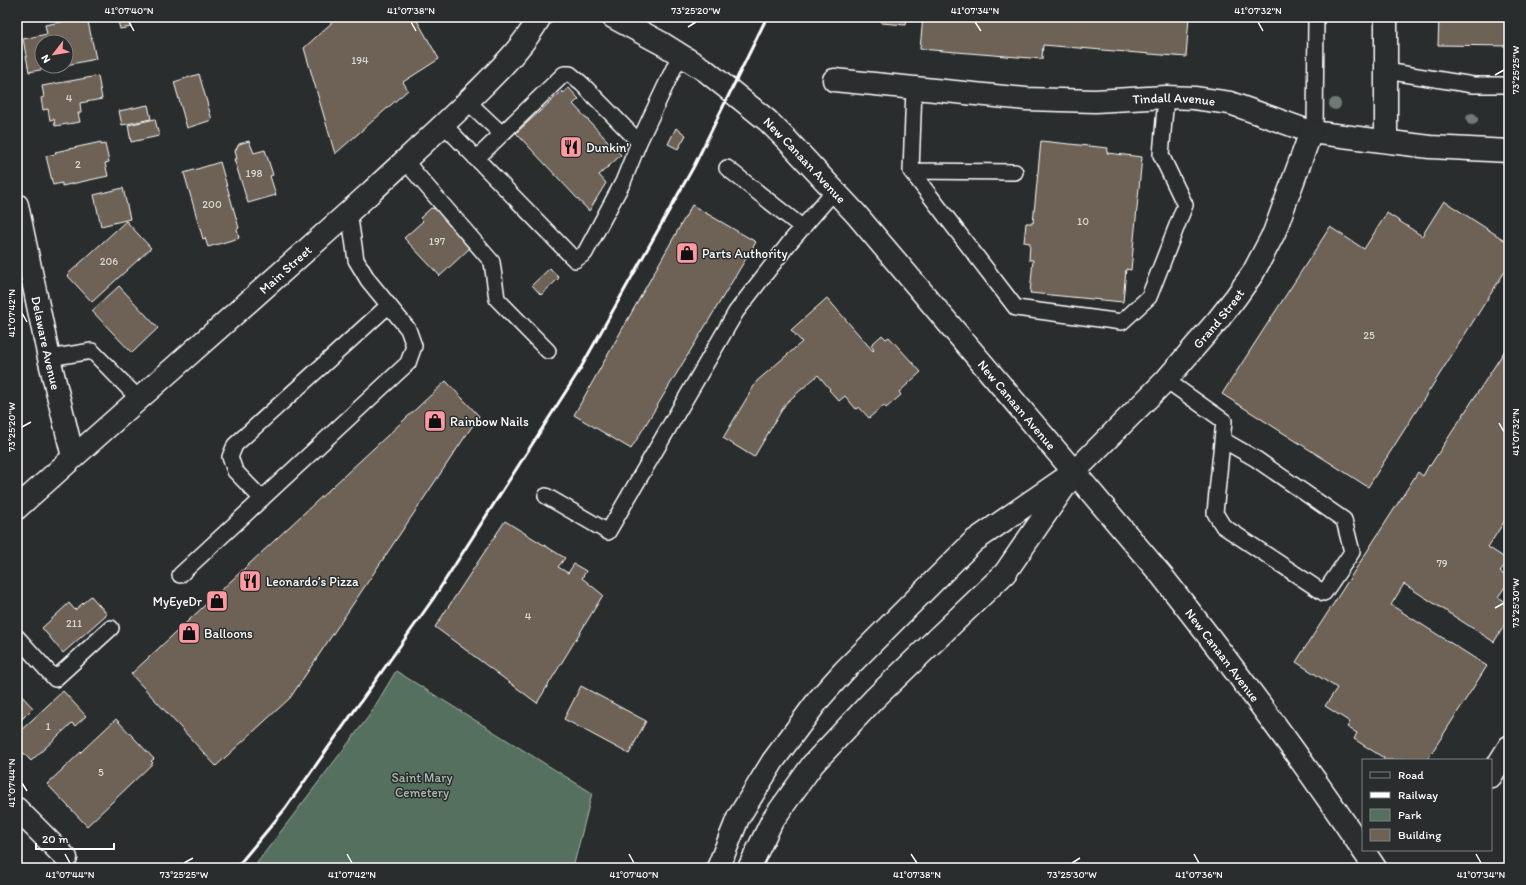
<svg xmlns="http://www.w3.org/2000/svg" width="1526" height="885" viewBox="0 0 1526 885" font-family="Itim,sans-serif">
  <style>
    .green { fill: #55705f; stroke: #aab8af }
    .building { fill: #6d6254; stroke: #fff }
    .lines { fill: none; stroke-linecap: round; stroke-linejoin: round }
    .service-casing { stroke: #fff; stroke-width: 18 }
    .minor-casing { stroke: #fff; stroke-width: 25 }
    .primary-casing { stroke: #fff; stroke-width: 25 }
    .motorway-casing { stroke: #fff; stroke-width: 25 }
    .service { stroke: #2a2d2e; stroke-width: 15 }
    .minor { stroke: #2a2d2e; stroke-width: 22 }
    .primary { stroke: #2a2d2e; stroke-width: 22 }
    .motorway { stroke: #2a2d2e; stroke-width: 22 }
    .rail { stroke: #fff; stroke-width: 3 }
    .tree { fill: #707975 }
    .ticks { fill: none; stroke: #fff; stroke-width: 1.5 }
    .labels { text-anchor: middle; stroke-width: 3; stroke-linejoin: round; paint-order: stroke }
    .number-label { font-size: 11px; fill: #dad8d4 }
    .street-label { font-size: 13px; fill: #fff; stroke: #2a2d2e }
    .poi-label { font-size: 13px; fill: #fff; stroke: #2a2d2e; text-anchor: start }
    .park-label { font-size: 13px; fill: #aab8af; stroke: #2a2d2e }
    .neatline { fill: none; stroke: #fff; stroke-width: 1.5 }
    .ticks-label { font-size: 10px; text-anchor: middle; fill: #fff }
  </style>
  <rect width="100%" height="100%" fill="#2a2d2e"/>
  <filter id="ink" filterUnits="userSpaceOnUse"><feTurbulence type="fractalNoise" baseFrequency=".025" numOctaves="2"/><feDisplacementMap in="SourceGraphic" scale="8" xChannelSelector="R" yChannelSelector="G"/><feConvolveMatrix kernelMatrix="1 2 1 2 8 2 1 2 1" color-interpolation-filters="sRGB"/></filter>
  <g filter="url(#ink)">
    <path class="green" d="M396 671 592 793 573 868H253L369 716Z"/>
    <path class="building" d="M87 17 96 59 66 65V42H42V66H62L29 72 23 39 47 34 45 25Z
      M117 17H129L131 27 120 29Z
      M338 17H415L439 59 403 82 408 90 335 154 304 48Z
      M882 17H907L906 25 881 23Z
      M923 17H1189L1186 57 1043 45 1042 59 920 49Z
      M1439 17H1509V46L1438 45Z
      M199 74 212 120 187 128 174 82Z
      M98 76 102 99 80 103 81 113H78L80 122 55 126 54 119 50 120 48 109 43 110 41 98 44 97 42 86Z
      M569 88 579 99 573 104 621 155 599 175 606 183 589 211 516 133 562 91 563 93Z
      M148 105 151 119 122 125 119 111Z
      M155 119 159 136 131 142 128 125Z
      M676 128 686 135 678 149 668 144Z
      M249 141 254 153 265 150 273 175 270 176 276 195 248 203 234 159H237L235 151 239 144Z
      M1041 141 1108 148 1107 153 1142 157 1131 270 1126 269 1123 302 1030 293 1033 260H1029L1030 243 1024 242 1026 223H1033Z
      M101 142V145L105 144 109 162 105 163 108 176 62 186V183L53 185 46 156 56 154 55 152Z
      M220 162 239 228 237 229 239 238 208 247 205 238 203 239 184 173Z
      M123 188 130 219 101 226 94 195Z
      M1444 201 1509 243V265L1368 487 1222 394 1330 227 1364 249 1387 213 1422 236Z
      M692 205 756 242 631 449 574 415Z
      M431 208 436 209 471 247 440 276 404 238 423 221 420 218Z
      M126 221 151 248 92 302 67 275Z
      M550 268 559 278 541 295 532 285Z
      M119 286 158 328 132 353 92 311Z
      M827 298 873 351 874 350 871 345 882 335 886 339 889 337 921 372 899 392 901 395 886 408 884 405 869 418 859 407 856 409 845 396 839 401 829 390 830 389 818 375 786 403 754 457 723 438 757 381 802 342 791 330Z
      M1509 344V514L1488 547 1508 560 1500 572 1509 578V581L1498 597 1509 604V618L1494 642 1404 584 1391 605 1487 666 1427 760H1383L1384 758 1354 739 1357 733 1347 727 1350 722 1325 706 1337 688 1296 662 1418 472 1423 476 1429 465 1430 466Z
      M446 381 479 416 290 698 216 766 131 674Z
      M505 521 565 558 558 567 568 573 574 564 586 571 582 578 603 595 537 703 435 627Z
      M91 596 107 614 63 653 42 628 69 603 75 610Z
      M581 686 646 721 629 754 564 719Z
      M17 691 33 708 17 724Z
      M63 691 86 716 75 726 72 723 31 761 17 746V734Z
      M116 719 154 759 151 761 153 763 87 826 47 784Z"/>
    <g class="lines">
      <g class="service-casing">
        <path id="service" d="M1386 71 1473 85H1509
          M914 88 911 171 1016 308 1122 322 1149 297 1185 205 1161 155 1166 97
          M468 102 502 134
          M444 125 575 260 585 253 623 182 639 142 680 55
          M1315 132 1316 17
          M476 159 564 74H570L582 84 639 142
          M405 161 492 262 497 299 548 351
          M727 168 803 228
          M911 171 1015 172
          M49 358 92 351 138 398
          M1166 380 1224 421 1215 513 1223 526 1324 593 1352 552 1344 520 1256 459 1223 440
          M546 496 608 532 736 312 790 242 835 190
          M262 499 235 471 230 457 235 445 389 305
          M180 575 408 363 414 346 408 329 368 280 356 260 349 211
          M17 637 55 679 111 628"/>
      </g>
      <g class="minor-casing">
        <g id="minor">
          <path id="s1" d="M834 80 1026 99 1095 101 1166 97 1194 98 1230 103 1311 132 1430 147 1509 151"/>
          <path d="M1386 141V17"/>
          <path id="s2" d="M17 205 49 358 73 457"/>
          <path id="s3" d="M1074 472 1166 380 1218 320 1236 297 1253 273 1274 233 1311 132"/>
          <path d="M1491 776 1509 747"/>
          <path d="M17 809 66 858"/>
        </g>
      </g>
      <g class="primary-casing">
        <g id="primary">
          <path id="s4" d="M613 17 663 44 706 71 768 121 788 141 856 214 1162 576C1232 665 1300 756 1363 850"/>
          <path id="s5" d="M17 508C134 402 253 299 370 193 405 160 441 128 475 94 499 70 523 47 540 17"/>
          <path d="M1363 850 1375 868"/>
        </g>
      </g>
      <g class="motorway-casing">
        <path id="motorway" d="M718 868 738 818 773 761 819 699 844 671 974 541 1074 472
          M749 868 772 821 813 764 874 699 1005 573 1067 483"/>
      </g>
      <use href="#service" class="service"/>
      <use href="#minor" class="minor"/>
      <use href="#primary" class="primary"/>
      <use href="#motorway" class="motorway"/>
      <path class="rail" d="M236 868 285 809 433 599 579 371 694 166 767 17"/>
    </g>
    <g class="tree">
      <circle cx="1335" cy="104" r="6"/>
      <circle cx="1472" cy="119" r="6"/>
    </g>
  </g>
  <path class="ticks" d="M129 22 134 31M411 22 416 31M975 22 981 31M1258 22 1263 31M688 27 696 22M1495 75 1504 70M22 313 27 322M1499 423 1504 432M22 427 31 422M1495 608 1504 603M22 783 27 791M65 854 70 863M347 854 352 863M629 854 634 863M911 854 917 863M1194 854 1199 863M1476 854 1481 863M184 863 193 858M1072 863 1080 858"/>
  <defs>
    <g id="restaurant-square" transform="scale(1.15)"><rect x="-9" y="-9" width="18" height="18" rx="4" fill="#ff9aa2" stroke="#2a2d2e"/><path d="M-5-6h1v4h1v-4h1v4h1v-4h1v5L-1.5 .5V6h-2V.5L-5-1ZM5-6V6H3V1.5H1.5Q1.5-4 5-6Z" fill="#111"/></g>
    <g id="shop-square" transform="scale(1.15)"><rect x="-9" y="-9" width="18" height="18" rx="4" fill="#ff9aa2" stroke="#2a2d2e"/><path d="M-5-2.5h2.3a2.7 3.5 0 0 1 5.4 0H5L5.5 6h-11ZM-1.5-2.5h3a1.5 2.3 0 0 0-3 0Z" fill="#111"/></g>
  </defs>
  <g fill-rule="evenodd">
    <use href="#restaurant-square" x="571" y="147"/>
    <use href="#shop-square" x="687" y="253"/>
    <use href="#shop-square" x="435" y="421"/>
    <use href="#restaurant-square" x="250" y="581"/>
    <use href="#shop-square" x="217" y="601"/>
    <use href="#shop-square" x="189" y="633"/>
  </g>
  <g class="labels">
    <g class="number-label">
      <text x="360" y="64">194</text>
      <text x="69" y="102">4</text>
      <text x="78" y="168">2</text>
      <text x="254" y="177">198</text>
      <text x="212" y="208">200</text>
      <text x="1083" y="225">10</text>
      <text x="437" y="245">197</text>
      <text x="109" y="265">206</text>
      <text x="1369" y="339">25</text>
      <text x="1442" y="567">79</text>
      <text x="528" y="620">4</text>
      <text x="74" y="627">211</text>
      <text x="48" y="730">1</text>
      <text x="101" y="776">5</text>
    </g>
    <g class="street-label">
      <text dy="5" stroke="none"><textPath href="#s1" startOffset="341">Tindall Avenue</textPath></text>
      <text dy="5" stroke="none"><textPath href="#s4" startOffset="241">New Canaan Avenue</textPath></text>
      <text dy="5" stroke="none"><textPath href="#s5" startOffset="359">Main Street</textPath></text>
      <text dy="5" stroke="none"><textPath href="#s3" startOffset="211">Grand Street</textPath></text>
      <text dy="5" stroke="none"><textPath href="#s2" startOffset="141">Delaware Avenue</textPath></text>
      <text dy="5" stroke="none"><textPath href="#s4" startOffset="565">New Canaan Avenue</textPath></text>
      <text dy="5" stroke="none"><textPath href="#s4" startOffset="889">New Canaan Avenue</textPath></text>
    </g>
    <g class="poi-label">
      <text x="586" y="152">Dunkin'</text>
      <text x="702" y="258">Parts Authority</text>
      <text x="450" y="426">Rainbow Nails</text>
      <text x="266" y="586">Leonardo’s Pizza</text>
      <text x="202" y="606" text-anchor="end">MyEyeDr</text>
      <text x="204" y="638">Balloons</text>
    </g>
    <g class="park-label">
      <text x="422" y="782">Saint Mary<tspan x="422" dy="15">Cemetery</tspan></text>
    </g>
  </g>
  <rect width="1526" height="885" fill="none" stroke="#2a2d2e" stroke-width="44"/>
  <rect x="1362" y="759" width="130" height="92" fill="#2a2d2e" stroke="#7f8182"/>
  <rect x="1370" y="772" width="20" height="6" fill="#2a2d2e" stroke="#7f8182"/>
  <text x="1398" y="779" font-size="12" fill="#ffffff">Road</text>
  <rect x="1370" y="792" width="20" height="6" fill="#ffffff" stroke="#7f8182"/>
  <text x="1398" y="799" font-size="12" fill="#ffffff">Railway</text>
  <rect x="1370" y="809" width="20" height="12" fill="#55705f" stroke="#7f8182"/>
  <text x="1398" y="819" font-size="12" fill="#ffffff">Park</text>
  <rect x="1370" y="829" width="20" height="12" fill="#6d6254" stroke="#7f8182"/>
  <text x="1398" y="839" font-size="12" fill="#ffffff">Building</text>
  <g transform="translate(54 54) rotate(239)"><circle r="19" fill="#2a2d2e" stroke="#7f8182"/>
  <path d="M0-3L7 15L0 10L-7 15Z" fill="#ff9aa2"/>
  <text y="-6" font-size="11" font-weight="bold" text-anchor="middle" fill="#ffffff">N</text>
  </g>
  <path d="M36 843v6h78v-6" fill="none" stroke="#ffffff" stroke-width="2"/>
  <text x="42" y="843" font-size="12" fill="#ffffff" stroke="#2a2d2e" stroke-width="3" paint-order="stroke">20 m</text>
  <rect x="22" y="22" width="1482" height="841" class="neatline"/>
  <g class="ticks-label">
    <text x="129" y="14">41°07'40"N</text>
    <text x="411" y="14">41°07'38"N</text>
    <text x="696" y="14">73°25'20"W</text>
    <text x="975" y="14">41°07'34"N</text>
    <text x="1258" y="14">41°07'32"N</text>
    <text transform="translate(1515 70) rotate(-90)" y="4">73°25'25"W</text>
    <text transform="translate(11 313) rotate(-90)" y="4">41°07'42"N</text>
    <text transform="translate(11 427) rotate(-90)" y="4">73°25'20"W</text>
    <text transform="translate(1515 432) rotate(-90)" y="4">41°07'32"N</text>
    <text transform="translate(1515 603) rotate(-90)" y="4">73°25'30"W</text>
    <text transform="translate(11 783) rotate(-90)" y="4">41°07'44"N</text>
    <text x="70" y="878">41°07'44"N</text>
    <text x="184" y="878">73°25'25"W</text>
    <text x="352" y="878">41°07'42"N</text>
    <text x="634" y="878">41°07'40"N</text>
    <text x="917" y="878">41°07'38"N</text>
    <text x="1072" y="878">73°25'30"W</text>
    <text x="1199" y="878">41°07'36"N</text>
    <text x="1481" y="878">41°07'34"N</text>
  </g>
</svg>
